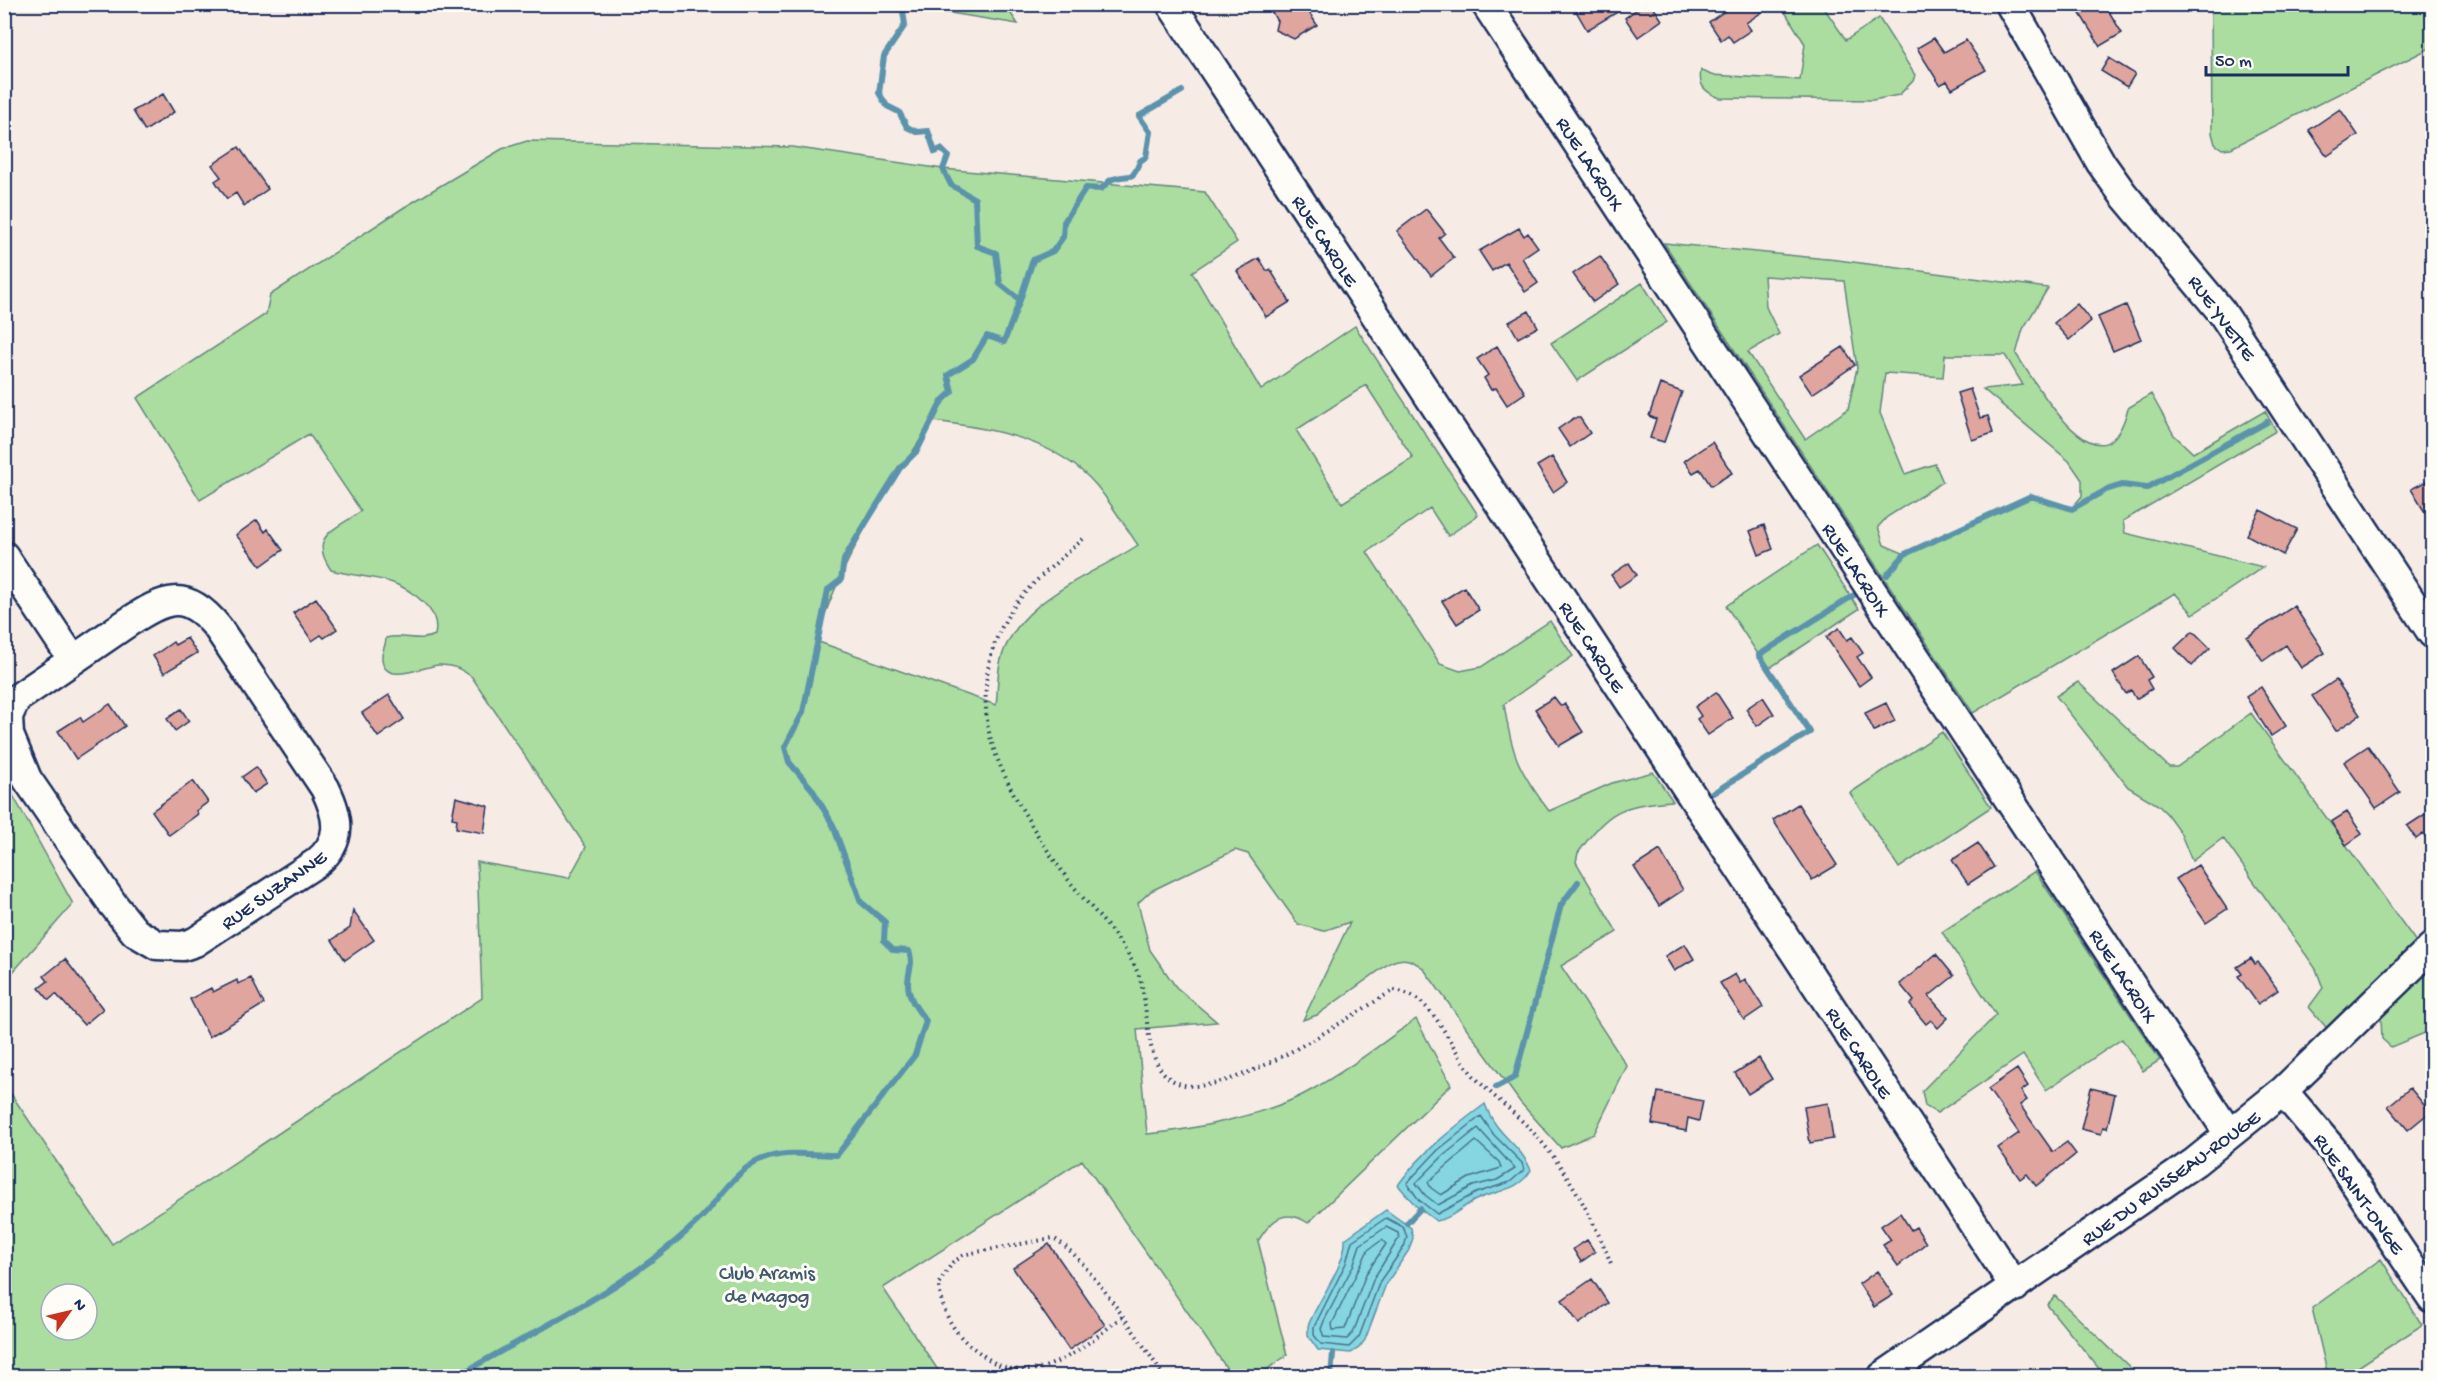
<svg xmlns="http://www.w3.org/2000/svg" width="2437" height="1381" viewBox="0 0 2437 1381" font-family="'Gochi Hand',sans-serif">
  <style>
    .green { fill: #aadd9f; stroke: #62867e; stroke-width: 1.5; fill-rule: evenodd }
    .water { fill: #85d6e0; stroke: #5b93ac; stroke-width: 1.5 }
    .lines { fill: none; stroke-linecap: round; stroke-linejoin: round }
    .shore { stroke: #457292; stroke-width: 1.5 }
    .stream { stroke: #5b93ac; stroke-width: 6 }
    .building { fill: #dfa59e; stroke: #1b2f5e; stroke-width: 1.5 }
    .minor-casing { stroke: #1b2f5e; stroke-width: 33 }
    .path { stroke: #1b2f5e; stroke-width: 4; stroke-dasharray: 1.5 4.5; stroke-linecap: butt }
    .minor { stroke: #fdfcf7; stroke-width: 28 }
    .labels { text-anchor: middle; stroke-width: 6; stroke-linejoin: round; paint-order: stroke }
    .street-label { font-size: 20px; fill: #1b2f5e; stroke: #fdfcf7 }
    .park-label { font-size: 20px; fill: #3f5a6e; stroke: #fdfcf7 }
  </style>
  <rect width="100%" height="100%" fill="#f7ebe5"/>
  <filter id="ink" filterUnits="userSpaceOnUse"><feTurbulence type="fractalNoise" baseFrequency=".0167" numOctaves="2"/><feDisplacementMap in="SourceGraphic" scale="12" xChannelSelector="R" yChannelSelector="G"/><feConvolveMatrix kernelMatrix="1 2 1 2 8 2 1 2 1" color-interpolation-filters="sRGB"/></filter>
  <g filter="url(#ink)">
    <path class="green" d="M1780 4 1822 5 1846 40 1879 18 1915 75 1913 81 1899 95 1873 100 1720 98C1705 92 1698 86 1701 70L1711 75 1800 80 1805 44Z
      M901 5H1005L1018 24Z
      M2211 5H2432V47L2231 148 2222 149 2215 144 2212 133Z
      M527 141 792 147 943 169 1205 192 1237 242 1192 272 1261 390 1355 326 1478 515 1448 536 1430 508 1367 552 1440 664 1460 671 1481 667 1550 621 1573 656 1504 704C1512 756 1518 769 1549 811L1612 783 1653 772 1673 801C1620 805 1609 810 1578 853L1576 862 1617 932 1561 966 1627 1066 1594 1134 1561 1148 1520 1102 1423 968C1411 959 1404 957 1391 962L1317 1015 1303 1020 1350 922 1323 931 1298 924 1248 854 1235 850 1151 891 1138 903 1150 950 1176 987 1217 1022 1137 1029 1147 1134C1193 1130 1265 1115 1306 1093 1345 1072 1380 1045 1416 1019L1451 1085 1308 1223C1285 1207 1271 1220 1258 1241L1287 1355 1258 1376H1232L1082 1160 883 1288 942 1376H5V1085L112 1244 482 998 477 862 569 878 586 847 472 677C461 669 452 664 438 665 424 666 381 688 382 656 382 651 386 645 386 638 403 633 419 643 435 635 438 621 433 612 423 602 394 574 367 580 331 570 307 535 336 530 361 511L309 434 200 500 137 398 266 314 270 295 403 208 502 149ZM1366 385 1413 458 1342 503 1296 430ZM933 421C990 428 1056 439 1096 485 1111 503 1124 525 1138 545 1090 577 1015 600 1000 663 997 676 998 691 996 705L816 641C841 559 885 492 933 421ZM51 1294H87V1330H51Z
      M1664 243 1838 260 2048 288 2023 329 2016 354C2037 385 2104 502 2128 408L2151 394 2174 435 2193 453 2265 411 2276 431 2123 521 2125 533 2263 567 2193 614 2175 593 1973 713ZM1764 276 1844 281 1857 368 1848 409 1805 439 1748 352 1779 334 1766 307ZM1945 355H2005L2023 385 1983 389 2069 461 2082 480V496L2071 509 2031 496 1905 554 1884 545 1878 527 1887 517 1943 482 1935 464 1905 474 1880 413 1885 373 1943 377Z
      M1642 283 1667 322 1577 381 1551 343Z
      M1817 545 1859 609 1768 669 1726 606Z
      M2078 682 2169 767H2177L2251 713 2432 964V1030L2391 1047 2382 1039 2381 1018 2363 1000 2330 1032 2309 1007 2323 988 2316 969 2223 838 2192 861 2180 832 2167 814 2158 805 2128 787 2056 696Z
      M1942 732 1991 807 1899 868 1850 793Z
      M4 779 73 904 5 981H4Z
      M2035 871 2160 1060 2143 1071 2122 1039 2046 1090 2023 1055 1937 1113 1925 1106 1922 1091 1996 1015 1942 932Z
      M2381 1259 2422 1325 2352 1371 2351 1376H2328L2312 1308Z
      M2055 1296 2139 1376H2105L2047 1305Z"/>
    <path class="water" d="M1485 1104C1497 1137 1519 1142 1531 1170 1519 1191 1498 1190 1478 1199 1463 1205 1452 1219 1436 1221L1415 1205 1398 1185C1421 1153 1454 1127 1485 1104Z
      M1386 1210 1411 1228 1413 1238 1409 1250 1386 1284 1365 1340 1359 1348 1351 1353 1318 1350 1308 1336V1326C1317 1302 1347 1263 1345 1239Z"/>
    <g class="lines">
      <path class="shore" d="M1481 1116 1494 1135 1522 1163 1524 1170 1510 1182 1476 1193 1437 1214 1419 1200 1407 1183 1438 1150Z
        M1478 1128 1515 1169 1497 1180 1473 1186 1438 1205 1425 1195 1416 1183 1443 1156Z
        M1476 1141 1499 1162 1501 1168 1469 1178 1441 1195 1431 1188 1428 1182Z
        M1386 1218 1403 1227 1407 1237 1404 1247 1380 1281 1359 1337 1349 1347 1321 1344 1314 1335V1327L1346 1263 1352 1241Z
        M1386 1227 1398 1233 1399 1238 1374 1278 1353 1333 1347 1339 1324 1337 1321 1329 1324 1321 1353 1266 1360 1245Z
        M1382 1240 1386 1244 1366 1274 1345 1329 1333 1330 1332 1324 1368 1250Z"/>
      <path class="stream" d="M1020 300 1033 260 1053 251 1063 237 1064 222 1086 188 1101 189C1105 186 1109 180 1113 179 1131 173 1132 183 1140 161L1146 157 1150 132 1139 116 1182 91
        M1887 575 1905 554 2031 496 2072 509 2106 490 2122 485 2147 488 2267 422
        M1713 793 1810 732 1759 655 1854 595
        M1496 1087 1515 1077 1561 905 1578 882
        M1407 1223 1420 1209
        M458 1376C540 1327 633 1286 702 1217 722 1196 738 1165 769 1157 789 1151 816 1155 837 1155L915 1055 926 1021C918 1010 908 999 908 983 908 970 914 965 909 951L893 950 884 941 885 922 861 902 833 825 812 789 789 762 785 747 803 712 828 590 841 580 844 560 851 547 900 468 917 451 942 401 952 392 948 375 973 359 987 336 1004 342 1020 300 1000 284 996 253 977 246 975 199 951 185 943 169 948 156 941 149 935 152 928 131 917 132 907 127 899 112 887 106 879 93 884 56 905 25 902 4
        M1331 1376 1333 1353"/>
    </g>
    <path class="building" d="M1267 4H1304L1317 25 1294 39 1275 30 1277 21Z
      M1572 4H1631L1587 30Z
      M1644 4H1651L1662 20 1638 37 1625 18Z
      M1735 4H1774L1746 23 1751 30 1733 42 1728 35 1721 40 1709 22Z
      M2074 4H2118L2108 10 2122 33 2100 46Z
      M1934 38 1944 52 1966 40 1986 70 1952 89 1947 81 1940 85 1917 48Z
      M2109 58 2135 74 2127 87 2101 71Z
      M163 94 174 112 145 131 133 111Z
      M2340 109 2358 135 2327 156 2309 130Z
      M239 147 268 189 244 206 236 193 227 199 215 181 221 177 212 165Z
      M1426 209 1445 233 1439 238 1454 258 1431 276 1397 231Z
      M1519 228 1524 236 1528 233 1538 247 1522 258 1538 283 1525 292 1506 262 1492 271 1479 251Z
      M1600 256 1619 284 1593 302 1573 274Z
      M1259 258 1267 271 1270 269 1290 302 1266 317 1237 271Z
      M2077 304 2091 321 2069 340 2054 323Z
      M2126 305 2141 339 2113 351 2098 317Z
      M1529 311 1538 327 1518 338 1509 322Z
      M1497 346 1525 393 1507 405 1496 388 1491 390 1484 378 1488 375 1477 359Z
      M1843 347 1855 365 1812 394 1799 375Z
      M1660 384 1682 392 1664 442 1650 438 1656 419 1649 416Z
      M1970 389 1980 418 1988 416 1993 433 1972 440 1957 393Z
      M1574 418H1580L1590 433 1570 447 1558 429Z
      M1712 442 1732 473 1711 486 1700 469 1693 473 1684 461Z
      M1552 457 1567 482 1553 492 1537 466Z
      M2433 478V526L2411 489Z
      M2260 510 2297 529 2283 555 2247 535Z
      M257 520 265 532 268 529 283 550 261 566 236 535Z
      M1764 525 1773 549 1759 555 1750 531Z
      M1629 563 1637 575 1619 587 1611 575Z
      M1464 587 1479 610 1457 624 1442 601Z
      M316 598 337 629 324 638 321 635 312 641 293 613Z
      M2294 606 2325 653 2301 668 2286 645 2263 661 2247 637Z
      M1839 628 1847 640 1852 637 1863 653 1857 657 1871 677 1859 686 1826 637Z
      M2193 631 2210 648 2192 666 2175 648Z
      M187 638 197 653 164 673 153 656 173 642 175 645Z
      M2139 656 2152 677 2147 680 2152 689 2136 699 2131 690 2126 694 2113 673Z
      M2336 680 2360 715 2336 731 2312 696Z
      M2261 687 2286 726 2271 736 2246 697Z
      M1716 692 1733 718 1708 735 1697 719 1701 716 1695 707Z
      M389 695 404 719 378 737 362 713Z
      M1554 697 1561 706 1565 704 1583 732 1559 746 1535 709Z
      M1763 697 1774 714 1757 726 1746 709Z
      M1886 703 1895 721 1874 731 1865 713Z
      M110 704 125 726 76 759 58 731 80 717 83 722Z
      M181 709 189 721 175 731 167 719Z
      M2368 746 2400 792 2376 808 2344 762Z
      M256 767 267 784 253 793 242 777Z
      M193 781 208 802 196 811 198 814 169 835 152 811Z
      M456 797 488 806 484 833 456 828 457 819 452 818Z
      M1798 804 1837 865 1812 880 1773 820Z
      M2433 809V849L2423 834 2416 839 2407 826Z
      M2347 812 2362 834 2346 845 2331 822Z
      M1978 843 1994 867 1968 884 1952 860Z
      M1660 850 1683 890 1659 906 1634 867Z
      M2198 865 2227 909 2206 923 2176 879Z
      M353 910 374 940 345 960 332 940 350 928Z
      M1685 944 1694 959 1674 971 1665 956Z
      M1936 954 1954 976 1929 996 1948 1018 1938 1028 1931 1020 1926 1024 1910 1005 1914 1001 1900 984Z
      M2251 958 2255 964 2258 962 2278 990 2258 1004 2238 976 2242 974 2237 967Z
      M65 959 103 1009 84 1025 56 994 49 1000 39 988 48 981 44 976Z
      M1735 974 1740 983 1745 979 1763 1007 1744 1020 1720 983Z
      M251 978 264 1004 209 1037 190 999 211 988 213 992 237 980 238 984Z
      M1759 1058 1772 1079 1748 1094 1735 1073Z
      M2017 1069 2028 1086 2021 1091 2027 1100 2020 1105 2053 1152 2067 1142 2076 1154 2036 1186 2027 1174 2020 1179 1998 1148 2019 1133 1988 1089Z
      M2091 1088 2115 1094 2107 1128 2103 1127 2101 1134 2081 1129Z
      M2410 1088 2430 1112 2408 1130 2388 1106Z
      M1658 1092 1703 1101 1699 1121 1688 1118 1686 1131 1652 1124Z
      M1828 1103 1833 1139 1810 1143 1804 1107Z
      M1900 1213 1911 1230 1916 1227 1926 1243 1898 1266 1883 1245 1891 1240 1881 1226Z
      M1587 1240 1595 1252 1581 1262 1573 1249Z
      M1049 1244 1105 1325 1069 1350 1013 1268Z
      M1877 1271 1893 1295 1874 1307 1859 1284Z
      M1592 1279 1608 1303 1579 1324 1562 1300Z"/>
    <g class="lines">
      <g class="minor-casing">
        <path id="minor" d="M1171 4 2015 1287
          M1486 4 2229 1134
          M2010 4 2101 163 2123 194 2221 311 2432 633
          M4 556 73 660C91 648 109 635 127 623 165 598 186 588 218 628L325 788C339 817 344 841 316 863L195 942 183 946 157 945 135 932 112 903 27 779 9 735 8 716 16 699 73 660
          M2283 1091 2332 1149 2432 1298
          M1883 1376 2195 1162 2283 1091 2432 947"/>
      </g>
      <path class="path" d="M1083 539C1057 563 1022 588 1005 621 987 653 982 690 988 726 994 770 1043 847 1070 882 1092 910 1121 937 1136 969 1153 1002 1138 1067 1178 1083 1226 1103 1351 1015 1394 990 1433 995 1447 1042 1469 1070 1485 1091 1509 1107 1528 1127 1566 1166 1592 1216 1612 1266
        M1122 1317C1091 1340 1050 1380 1008 1368 994 1365 983 1355 972 1347 952 1332 940 1307 939 1283L953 1262 966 1254 1053 1238C1083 1252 1143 1346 1164 1376"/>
      <use href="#minor" class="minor"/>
    </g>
  </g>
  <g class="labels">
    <g class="street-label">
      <text transform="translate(1591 163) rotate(57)" y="7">RUE LACROIX</text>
      <text transform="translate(1326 240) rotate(57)" y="7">RUE CAROLE</text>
      <text transform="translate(2223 317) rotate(54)" y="7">RUE YVETTE</text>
      <text transform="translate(1857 569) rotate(57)" y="7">RUE LACROIX</text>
      <text transform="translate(1593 646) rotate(57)" y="7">RUE CAROLE</text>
      <text transform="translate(273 889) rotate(-35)" y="7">RUE SUZANNE</text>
      <text transform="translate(2124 975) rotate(57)" y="7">RUE LACROIX</text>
      <text transform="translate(1860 1052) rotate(57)" y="7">RUE CAROLE</text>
      <text transform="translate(2170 1177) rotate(-36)" y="7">RUE DU RUISSEAU-ROUGE</text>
      <text transform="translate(2360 1193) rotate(55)" y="7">RUE SAINT-ONGE</text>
    </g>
    <g class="park-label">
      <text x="767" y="1279">Club Aramis<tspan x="767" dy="23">de Magog</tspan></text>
    </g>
  </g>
  <rect width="2437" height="1381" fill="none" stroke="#fdfcf7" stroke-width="24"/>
  <rect x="12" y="12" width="2413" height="1357" fill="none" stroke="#1b2f5e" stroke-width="2" filter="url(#ink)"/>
  <g transform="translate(69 1312) rotate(56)"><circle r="28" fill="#fdfcf7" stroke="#a3aaba" stroke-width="1.5"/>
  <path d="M0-4.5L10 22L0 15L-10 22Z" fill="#c8321e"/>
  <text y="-9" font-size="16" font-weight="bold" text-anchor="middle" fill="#1b2f5e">N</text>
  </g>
  <path d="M2206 66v9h142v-9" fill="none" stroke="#1b2f5e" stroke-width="3"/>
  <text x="2215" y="66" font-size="18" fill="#1b2f5e" stroke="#fdfcf7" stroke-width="4.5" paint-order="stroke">50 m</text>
</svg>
